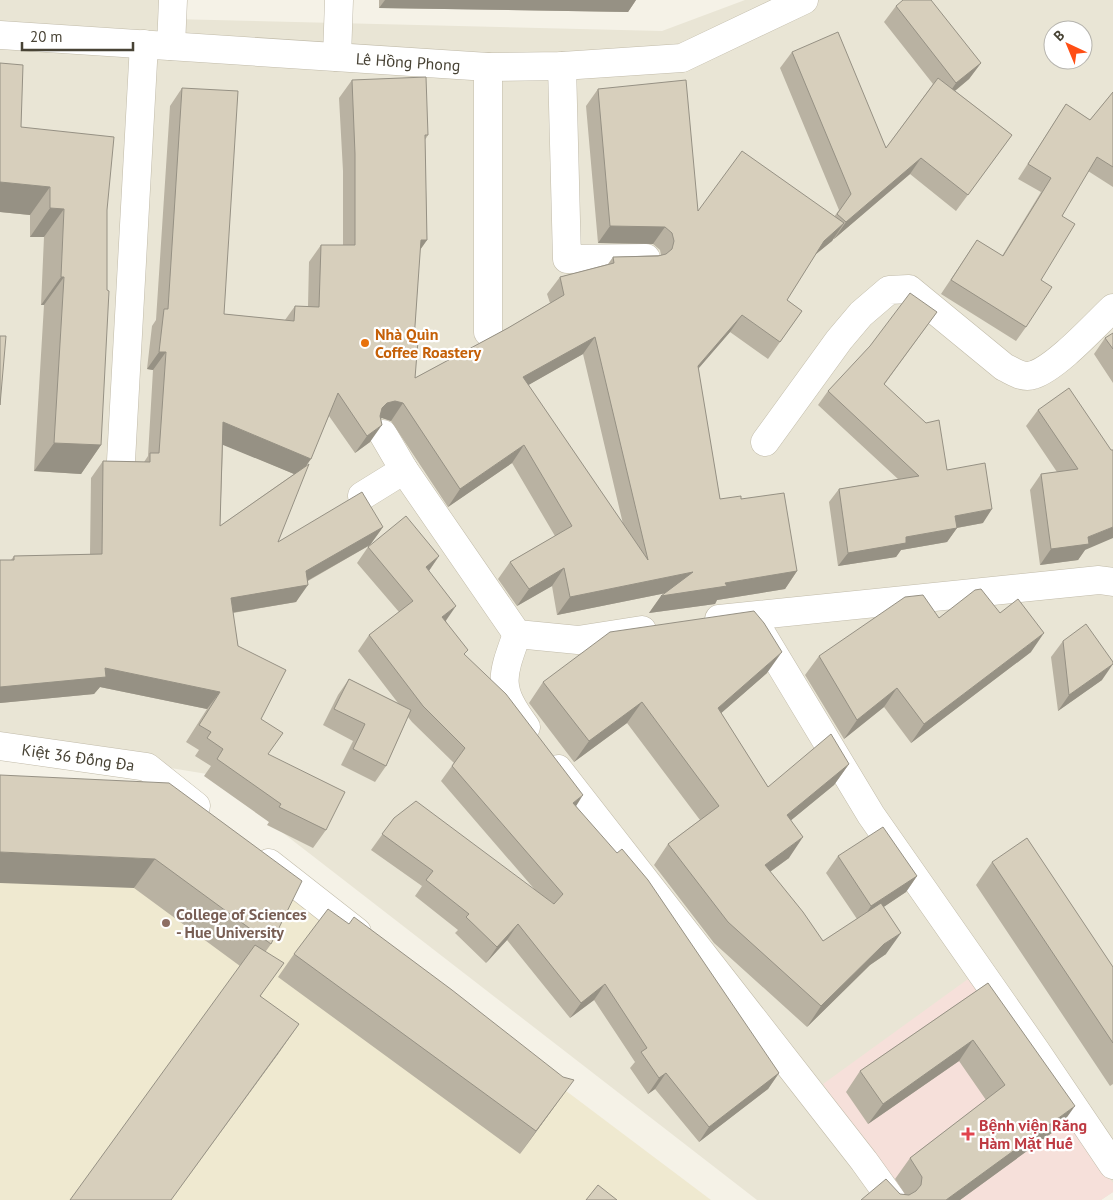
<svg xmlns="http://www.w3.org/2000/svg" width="1113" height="1200" viewBox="0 0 1113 1200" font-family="'PT Sans',sans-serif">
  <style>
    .residential { fill: #e9e5d5; fill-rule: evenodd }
    .education { fill: #efe9d0 }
    .medical { fill: #f6e0da }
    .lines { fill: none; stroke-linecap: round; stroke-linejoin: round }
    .minor-casing { stroke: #c1bba9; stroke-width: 29 }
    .minor { stroke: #fff; stroke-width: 28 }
    .wall { fill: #b9b2a2; fill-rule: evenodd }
    .shaded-wall { fill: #969184 }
    .building { fill: #d7cfbc; stroke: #969184; fill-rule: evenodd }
    .food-dot { fill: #e8710a; stroke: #fff; stroke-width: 2 }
    .education-dot { fill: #8d6e63; stroke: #fff; stroke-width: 2 }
    .health-dot { fill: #e0444e; stroke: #fff; stroke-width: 2 }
    .labels { text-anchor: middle; stroke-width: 4.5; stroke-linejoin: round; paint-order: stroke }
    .street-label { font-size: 16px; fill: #484335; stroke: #fff }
    .food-label { font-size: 16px; font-weight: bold; fill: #c56008; stroke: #fff; text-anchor: start }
    .education-label { font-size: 16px; font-weight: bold; fill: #785e54; stroke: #fff; text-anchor: start }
    .health-label { font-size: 16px; font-weight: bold; fill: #be3a42; stroke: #fff; text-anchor: start }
  </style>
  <rect width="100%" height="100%" fill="#f5f2e7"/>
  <path class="residential" d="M0 0H172V19L662 31 745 0H1113V1192L1101 1200H757L207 774 0 740ZM1053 30H1083V60H1053Z"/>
  <path class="education" d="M0 791 153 796 513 1051 711 1200H0Z"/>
  <path class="medical" d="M968 979 1113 1183V1192L1101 1200H905L823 1084Z"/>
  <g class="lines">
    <g class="minor-casing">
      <g id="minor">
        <path id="s1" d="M0 35 488 67 562 66 682 58 804 0"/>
        <path d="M171 46 173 0"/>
        <path d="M337 57 339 0"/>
        <path d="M562 66 567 259 646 258"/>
        <path d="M488 332V67"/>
        <path d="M383 434 404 470 517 634 578 640 642 630"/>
        <path d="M765 442 839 340 861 314 889 290 909 289 1004 367C1013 371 1023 379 1033 375 1056 368 1094 326 1113 308"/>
        <path d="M121 461 144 44"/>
        <path d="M362 496 404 470"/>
        <path d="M719 619 1099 580 1113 582"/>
        <path d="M757 626 871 815 1036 1051 1113 1165"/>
        <path d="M517 634C501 678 497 688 526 727"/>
        <path id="s2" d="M0 746 147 767 196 806"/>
        <path d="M558 769 864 1161 892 1200"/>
        <path d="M269 863 357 932"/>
      </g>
    </g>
    <use href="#minor" class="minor"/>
  </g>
  <path class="wall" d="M379 0H636L628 12 379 8Z
    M896 6 981 63 969 79 955 91 1012 135 956 211 910 174 834 239V238L832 241 815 255 787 300 802 311 768 359 730 332 698 369 720 499H741L797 571 785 589 717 600 715 604 649 613 661 596 666 593 557 615 552 586 517 606 498 579 510 562 555 536 512 463 448 507 391 421 382 418 380 419 370 442 355 453 329 416 306 465 278 542 383 527 370 545 308 581 296 602 233 613 238 646 261 719 268 754 326 830 313 848 267 825 269 822 204 776 211 766 195 756 199 750 186 742 207 709 100 687 94 694 0 703V560H11L14 556 90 554 91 478 103 461 144 462 148 456 153 370 147 369 152 326 156 320 170 106 182 88 224 314 285 320 295 306H308L309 262 321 245H343V171L339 98 352 80 428 135 425 140 427 240 420 250 414 340 415 378 508 328 550 303 547 294 560 277 608 264 613 257 661 255 660 250 653 244 598 243 586 106 598 89 698 211 834 217 839 210 780 68 792 52 886 148 933 84 884 22ZM583 354 623 524 528 385ZM223 444 294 474 220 526Z
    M0 63 21 127 107 210 101 445 81 474 34 471 44 305H41L44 237H30V215L0 212Z
    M1113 92V187L1088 171 1062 216 1026 327 1016 341 941 294 977 240 1002 256 1041 192 1018 179 1066 104 1090 120Z
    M937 312 884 385 947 470 983 523 957 528 947 542 901 550 896 557 838 566 829 502 839 489 898 479 818 405 828 391Z
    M1113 333V383L1094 354 1105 338Z
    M1038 410 1111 450 1085 550 1078 560 1040 565 1030 490 1041 474 1057 472 1026 426Z
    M368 547 439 556 429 571 446 621 465 655 576 806 779 1073 768 1089 699 1142 655 1089 648 1094 630 1068 635 1062 594 1000 570 1018 507 940 486 963 455 933 458 930 415 896 422 886 371 850 394 818 536 891 441 781 454 763 412 722 408 717 386 766 375 782 341 765 353 741 323 725 338 695 349 679 398 703 358 651 369 635 399 612 357 563Z
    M939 618 1031 652 911 743 884 707 844 739 805 675 819 656Z
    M1063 641 1102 680 1058 711 1051 657Z
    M767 673 721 713 768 787 849 764 834 785 791 820 789 858 770 872 823 941 857 919 826 873 838 856 917 876 906 892 883 907 886 954 870 965 807 1027 714 943 654 865 668 844 700 820 627 723 574 762 529 703 543 682Z
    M169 783 271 944 266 951 261 996 278 1054 240 966 134 888Z
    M992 862 1113 967V1084L1110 1086 976 885Z
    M294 954 557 1103 520 1154 278 977Z
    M988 983 1060 1127 960 1200H861L900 1194H905L895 1179 910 1158 986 1100 959 1061 868 1124 846 1092 860 1071Z"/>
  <path class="shaded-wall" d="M385 0H636L628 12 379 8Z
    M981 63 969 79 945 99 956 83Z
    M921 158 910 174 834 239 846 222Z
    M0 182 50 187 30 215 0 212Z
    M50 208 64 209 44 237H30Z
    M844 223 832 241 811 258 824 241Z
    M610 226 665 227 653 244 598 243Z
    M421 240H427L415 257Z
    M61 277H64L44 305H41Z
    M742 315 730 332 685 384 698 366Z
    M595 337 583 354 511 395 523 377Z
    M159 352H166L153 370 147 369Z
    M395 401 403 403 391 421 382 418 375 421 382 408 387 403Z
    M223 422 311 459 299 476 211 440Z
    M382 425 370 442 355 453 367 436Z
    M54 443 101 445 81 474 34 471Z
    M524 445 512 463 448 507 460 489Z
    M992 509 983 523 945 530 955 516Z
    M383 527 370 545 298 586 308 585 296 602 218 615 231 598 306 571Z
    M1113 527V538L1085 550 1078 560 1040 565 1051 549 1088 537Z
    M957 528 947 542 901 550 896 557 838 566 848 553 906 537Z
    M439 556 428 572 426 567Z
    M564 568 552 586 517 606 529 589Z
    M797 571 785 589 717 600 715 604 649 613 661 596 725 583Z
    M693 572 681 590 557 615 570 597Z
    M456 606 445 622 442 617Z
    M1044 633 1031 652 911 743 924 724Z
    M782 652 767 673 703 729 718 708Z
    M1113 664 1102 680 1058 711 1069 695Z
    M105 668 220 692 207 709 100 687 94 694 0 703V687Z
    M897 688 884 707 844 739 857 720Z
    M642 702 627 723 574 762 589 741Z
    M849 764 834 785 772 836 787 815Z
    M583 795 573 811V803Z
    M803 837 789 858 750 886 765 865Z
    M0 852 155 859 134 888 0 883Z
    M917 876 906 892 860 923 871 906Z
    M518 924 507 940 486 963 497 947Z
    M901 933 886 954 870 965 807 1027 821 1006 884 944Z
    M605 984 594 1000 570 1018 581 1003Z
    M299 1024 278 1054 171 1200Z
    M973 1040 959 1061 868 1124 883 1104Z
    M666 1073 655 1089 648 1094 659 1078Z
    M779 1073 768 1089 699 1142 709 1127Z
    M574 1080 557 1103 520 1154 536 1131Z
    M1075 1106 1060 1127 960 1200H946Z"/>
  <path class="building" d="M903 0H931L981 63 956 83 896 6Z
    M838 32 886 148 938 78 1012 135 968 195 921 158 846 222 837 214 851 194 792 52Z
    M0 63 23 65 21 127 114 137 107 210V290L109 291 101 445 54 443 64 277H61L64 209 50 208V187L0 182Z
    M426 77 428 135H425L427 240H421L414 340 418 341 415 378 508 328 564 295 560 277 614 263 613 257 658 256 666 254 672 249 674 241 672 233 665 227 610 226 598 89 686 80 698 211 742 151 844 223 824 241 787 300 802 311 780 342 742 315 698 366 720 499 741 496V499L784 493 797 571 725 583 727 586 661 596 693 572 570 597 564 568 529 589 510 562 572 526 524 445 460 489 403 403 395 401 387 403 382 408 380 416 382 425 367 436 338 393 311 459 223 422 220 526 309 464 278 542 362 492 383 527 306 571 308 585 231 598 238 646 286 670 261 719 283 733 268 754 345 792 326 830 279 807 281 804 217 759 223 749 207 738 211 732 199 725 220 692 105 668 106 677 0 687V560H14V556L102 554 103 461 150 462V453H159L166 352H159L164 309H168L182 88 238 91 224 314 294 321 295 306 319 307 321 245H355V154L352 80ZM595 337 648 560 523 377Z
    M1113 92V167L1097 157 1062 216 1075 224 1041 280 1052 287 1026 327 951 280 977 240 1003 256 1051 178 1028 164 1066 104 1090 120Z
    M910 293 937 312 884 384 926 423 939 420 947 470 985 463 992 509 955 516 957 528 906 537V543L848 553 839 489 919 476 828 391 870 346Z
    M1113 333V349L1105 338Z
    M0 336H6L0 405Z
    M1069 388 1111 450H1113V527L1088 537 1089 544 1051 549 1041 474 1078 469 1038 410Z
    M406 516 439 556 426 567 456 606 442 617 468 650 464 654 506 694 583 795 573 803 617 853 622 849 648 880 779 1073 709 1127 666 1073 659 1078 641 1052 647 1048 605 984 581 1003 518 924 497 947 466 917 469 914 426 880 433 871 382 834 394 818 416 801 554 904 563 894 452 766 465 748 423 706 369 635 413 601 368 547Z
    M981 589 1000 613 1018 599 1044 633 924 724 897 688 857 720 819 656 905 597 923 595 939 618 975 590Z
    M754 611 764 623 782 652 718 708 768 787 831 734 849 764 787 815 803 837 765 865 803 912 823 941 881 903 901 933 884 944 821 1006 728 922 668 844 719 806 642 702 589 741 543 682 610 632Z
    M1086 624 1113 662V664L1069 695 1063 641Z
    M349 679 411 710 386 766 353 749 365 724 334 709Z
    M0 775 169 783 302 881 271 944 155 859 0 852Z
    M883 827 917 876 871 906 838 856Z
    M1027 838 1113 967V1043L992 862Z
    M328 909 349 924 354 917 452 990 563 1077 574 1080 536 1131 294 954Z
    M255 945 284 963 260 996 299 1024 171 1200H70Z
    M988 983 1075 1106 946 1200H861L886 1179 900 1194 909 1195 916 1191 921 1185 922 1177 910 1158 1005 1085 973 1040 883 1104 860 1071Z
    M598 1185 617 1200H586Z"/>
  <circle class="food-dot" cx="365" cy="343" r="5"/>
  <circle class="education-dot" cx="166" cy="923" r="5"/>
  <path class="health-dot" d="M965.5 1126.5h5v5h5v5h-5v5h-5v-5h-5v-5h5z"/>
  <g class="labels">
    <g class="street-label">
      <text dy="6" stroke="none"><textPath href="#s1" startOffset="409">Lê Hồng Phong</textPath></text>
      <text dy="6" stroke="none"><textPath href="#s2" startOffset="79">Kiệt 36 Đống Đa</textPath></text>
    </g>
    <g class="food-label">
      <text x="375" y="340">Nhà Quìn<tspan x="375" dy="18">Coffee Roastery</tspan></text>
    </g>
    <g class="education-label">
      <text x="176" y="920">College of Sciences<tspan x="176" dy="18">- Hue University</tspan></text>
    </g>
    <g class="health-label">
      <text x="979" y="1131">Bệnh viện Răng<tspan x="979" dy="18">Hàm Mặt Huế</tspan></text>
    </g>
  </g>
  <g transform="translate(1068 45) rotate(316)"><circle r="24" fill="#ffffff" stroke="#b6b4ae"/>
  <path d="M0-4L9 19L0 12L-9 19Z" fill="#ff4e14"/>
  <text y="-8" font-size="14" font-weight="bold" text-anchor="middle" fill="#484335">B</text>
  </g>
  <path d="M22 42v8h111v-8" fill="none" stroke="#484335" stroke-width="2.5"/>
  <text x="30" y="42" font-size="15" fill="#484335" stroke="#ffffff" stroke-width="4" paint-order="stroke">20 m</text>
</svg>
